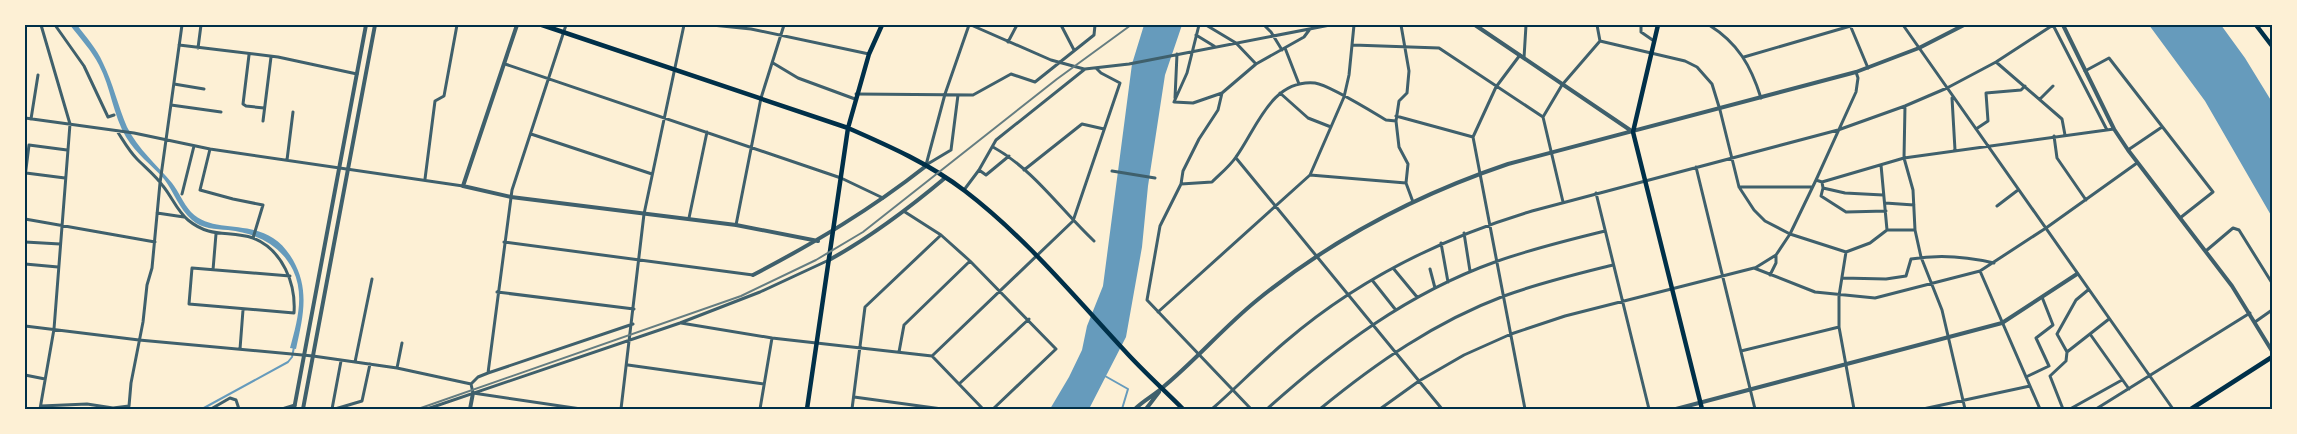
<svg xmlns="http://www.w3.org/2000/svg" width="2297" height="434" viewBox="0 0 2297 434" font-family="Figtree,sans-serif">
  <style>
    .water { fill: #669bbc }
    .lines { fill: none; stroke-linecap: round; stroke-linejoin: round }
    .stream { stroke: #669bbc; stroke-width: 2 }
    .minor { stroke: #3f606c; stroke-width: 3 }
    .tertiary { stroke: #3f606c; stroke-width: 4 }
    .secondary { stroke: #003049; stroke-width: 4.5 }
    .rail { stroke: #657d81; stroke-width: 2 }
    .neatline { fill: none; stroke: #003049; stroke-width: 2 }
  </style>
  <rect width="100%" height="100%" fill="#fdf0d5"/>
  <path class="water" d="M70 25H77C86 37 97 49 103 63 113 83 118 106 127 127 138 149 157 165 172 183 179 192 183 203 191 212 218 239 265 211 293 260 310 290 303 317 296 349L290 348C297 322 305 295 293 270 280 244 255 233 228 230 215 229 202 229 192 220 179 209 174 192 164 179 152 165 136 154 126 137 113 115 111 88 99 65 92 51 80 38 70 25Z
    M1144 25H1182L1165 75 1148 186 1142 247 1126 337 1089 409H1050L1069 377 1082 350 1087 326 1103 286 1132 64Z
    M2149 25H2221L2245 58 2272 102V217L2205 101Z"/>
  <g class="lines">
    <path class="stream" d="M1105 376 1128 389 1122 409
      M202 409 288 362 292 357 294 347"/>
    <path class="minor" d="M55 25 84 66 108 117 114 115
      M712 25 751 29 869 54
      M971 25 1051 60 1084 69
      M1061 25 1074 50
      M1206 25 1236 43 1256 64
      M1264 25 1271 32 1282 50
      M1401 25 1409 71 1407 93 1399 101 1396 121 1399 147 1408 164 1406 183 1413 202
      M1597 25 1600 41
      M1641 25V32L1654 41
      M1709 25C1738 43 1751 66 1761 98
      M1850 25 1868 68
      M1903 25 2173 409
      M2053 25 2107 130
      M1196 35 1214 46
      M1008 42 1017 25
      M179 45 278 57 357 74
      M1353 45 1439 48 1543 117
      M198 48 201 25
      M1285 48 1299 84
      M249 55 243 104 246 106 264 108
      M1520 55 1496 87 1473 137 1525 409
      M1744 57 1854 25
      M1524 58 1526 25
      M1996 62 2062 119 2065 135
      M773 63 798 78 855 99
      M505 64 841 178 883 198
      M2085 71 2109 58 2213 192 2180 218
      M174 84 204 89
      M1222 93 1218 110 1199 139 1183 171 1181 184 1160 226 1147 300 1251 409
      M1280 93 1308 118 1331 127
      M856 94 973 95 1011 74 1035 82 1094 35 1095 25
      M1175 98 1177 54
      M1952 98 1955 150
      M2040 99 2053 86
      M1174 102 1193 103 1222 93 1256 64 1304 37 1310 29
      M1174 102 1187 73 1199 25
      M171 105 221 112
      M1905 106 1904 158 1913 190 1915 230 1921 257 1942 310 1965 409
      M1396 116 1473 137
      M25 118 134 133 210 149 463 186
      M31 119 38 75
      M263 121 271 57
      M1976 129 1988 121 1986 93 2021 90 2025 86
      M117 131C123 140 129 151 137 159 146 168 156 176 163 186 172 197 177 211 188 220 211 239 229 230 253 238 283 250 296 284 294 313L189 304 192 268 290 276
      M531 134 652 174
      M2054 136 2057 158 2086 200
      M993 147C1033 169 1061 210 1094 241
      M210 149 200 190 233 199 263 205 253 238
      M2128 150 2162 127
      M1236 158 1442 409
      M287 160 293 112
      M926 165 945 94 969 25
      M926 165 951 150 958 95
      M1881 165 1887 230
      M1696 167 1755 409
      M979 170 986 175 1009 156
      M1024 170 1082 124 1104 129
      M1112 171 1155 178
      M26 173 65 178
      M1310 175 1344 97 1349 75 1354 25
      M25 177 29 145 67 150
      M425 179 435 101 444 96 457 25
      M1816 180 1822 182 1904 158 2114 129
      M1822 182 1823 188 1821 196 1846 212 1886 211
      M1181 184 1212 182C1220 174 1230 166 1236 157 1257 128 1271 79 1315 83 1329 85 1371 111 1386 120L1396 121
      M1739 187H1812
      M1823 188 1845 193 1883 195
      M964 190 979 170 996 140 1085 69 1129 64 1330 25
      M1596 193 1649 409
      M182 194 194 146
      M1563 202 1543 117 1562 85 1600 41 1685 61 1697 67 1712 84 1720 110 1739 187 1754 210 1765 221 1790 234 1846 252 1870 243 1887 230H1915
      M1885 203 1914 205
      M1997 206 2018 190
      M905 212 941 235 970 261 1056 349 993 409
      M157 213 184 217
      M689 218 707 132
      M25 219 155 242
      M736 225 761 98 784 25
      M1464 233 1470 271
      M25 242 60 244
      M504 242 753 275
      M1441 243 1448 282
      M2207 250 2233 228 2239 230 2272 283
      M1846 252 1839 296V327L1854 409
      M25 264 58 267
      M1393 268 1417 297
      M1755 268 1776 255
      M1430 269 1435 288
      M213 270 216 234
      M1980 271 2040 409
      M1770 275 1776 263V255L1790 234 1816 180 1856 92 1858 78 1856 72
      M1842 278 1886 279 1906 276 1911 259C1940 254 1965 256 1994 263
      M1372 280 1395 309
      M497 292 634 309
      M1158 312 1310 175 1406 183
      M2255 322 2272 310
      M681 323 772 338 932 356 983 409
      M25 326 139 340 313 356 397 368 471 384
      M2090 334 2129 389
      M240 349 243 310
      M1741 351 1839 327
      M899 352 904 325 970 261
      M2067 352 2057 334 2076 300 2088 290
      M932 356 1073 221 1120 83 1101 73 1096 68
      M355 362 372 279
      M628 365 764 384
      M397 368 402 343
      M488 373 512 190 566 25
      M25 375 45 379
      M2026 377 2049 366 2036 338 2053 325 2042 297
      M471 384 478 377 488 373 633 324
      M471 384 473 393 581 409
      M959 384 1029 319
      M854 397 942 409
      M41 406 87 404 113 408 129 406 131 383 143 322 147 285 152 268 160 183 182 25
      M40 409 54 329 70 124 41 25
      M211 409 230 398 236 400 239 409
      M282 409 295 405
      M332 409 341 361
      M335 409 362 401 370 364
      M427 409 680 323 760 292 829 260
      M621 409 644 214 684 25
      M760 409 772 338
      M852 409 865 307 941 235
      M1212 409C1237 387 1260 363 1285 342 1357 280 1442 238 1532 211L1838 130 1905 106 1947 88 1996 62 2053 25
      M1267 409C1335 348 1408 293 1495 262 1531 249 1568 240 1605 231
      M1320 409C1376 363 1435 322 1504 296 1539 283 1577 274 1613 265
      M1380 409 1419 381 1464 355 1511 334 1565 316 1754 268 1815 292 1875 298 1980 271 2046 228 2137 163
      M1923 409 2030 386
      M2063 409 2050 376 2066 361 2067 352 2109 319
      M2070 409 2122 380
      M2096 409 2250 313
      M2270 409 2272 408"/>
    <path class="tertiary" d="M517 25 463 186 511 197 736 225 818 241
      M1475 25 1633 132
      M2063 25 2114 129 2128 150 2232 286 2272 351
      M829 260C871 237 908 209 945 178
      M753 275C816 242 870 210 926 166
      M294 409 366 25
      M303 409 375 25
      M470 409 473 393
      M1135 409C1143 401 1153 396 1162 388 1195 361 1223 328 1256 301 1332 239 1416 195 1508 164L1856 72 1919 48 1964 25
      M1146 409 1159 392
      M1676 409 2002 323 2077 274"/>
    <path class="secondary" d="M542 25 848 128C889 146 930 164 965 191 1025 237 1073 295 1124 350 1142 370 1163 389 1183 409
      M1658 25 1633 132 1702 409
      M2256 25 2272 46
      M807 409 848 128 869 54 882 25
      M2191 409 2272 357"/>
    <path class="rail" d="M418 409 741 296 816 260 863 232 1057 79 1131 25"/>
  </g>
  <rect width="2297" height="434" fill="none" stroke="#fdf0d5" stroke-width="52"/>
  <rect x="26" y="26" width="2245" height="382" class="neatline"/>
</svg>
